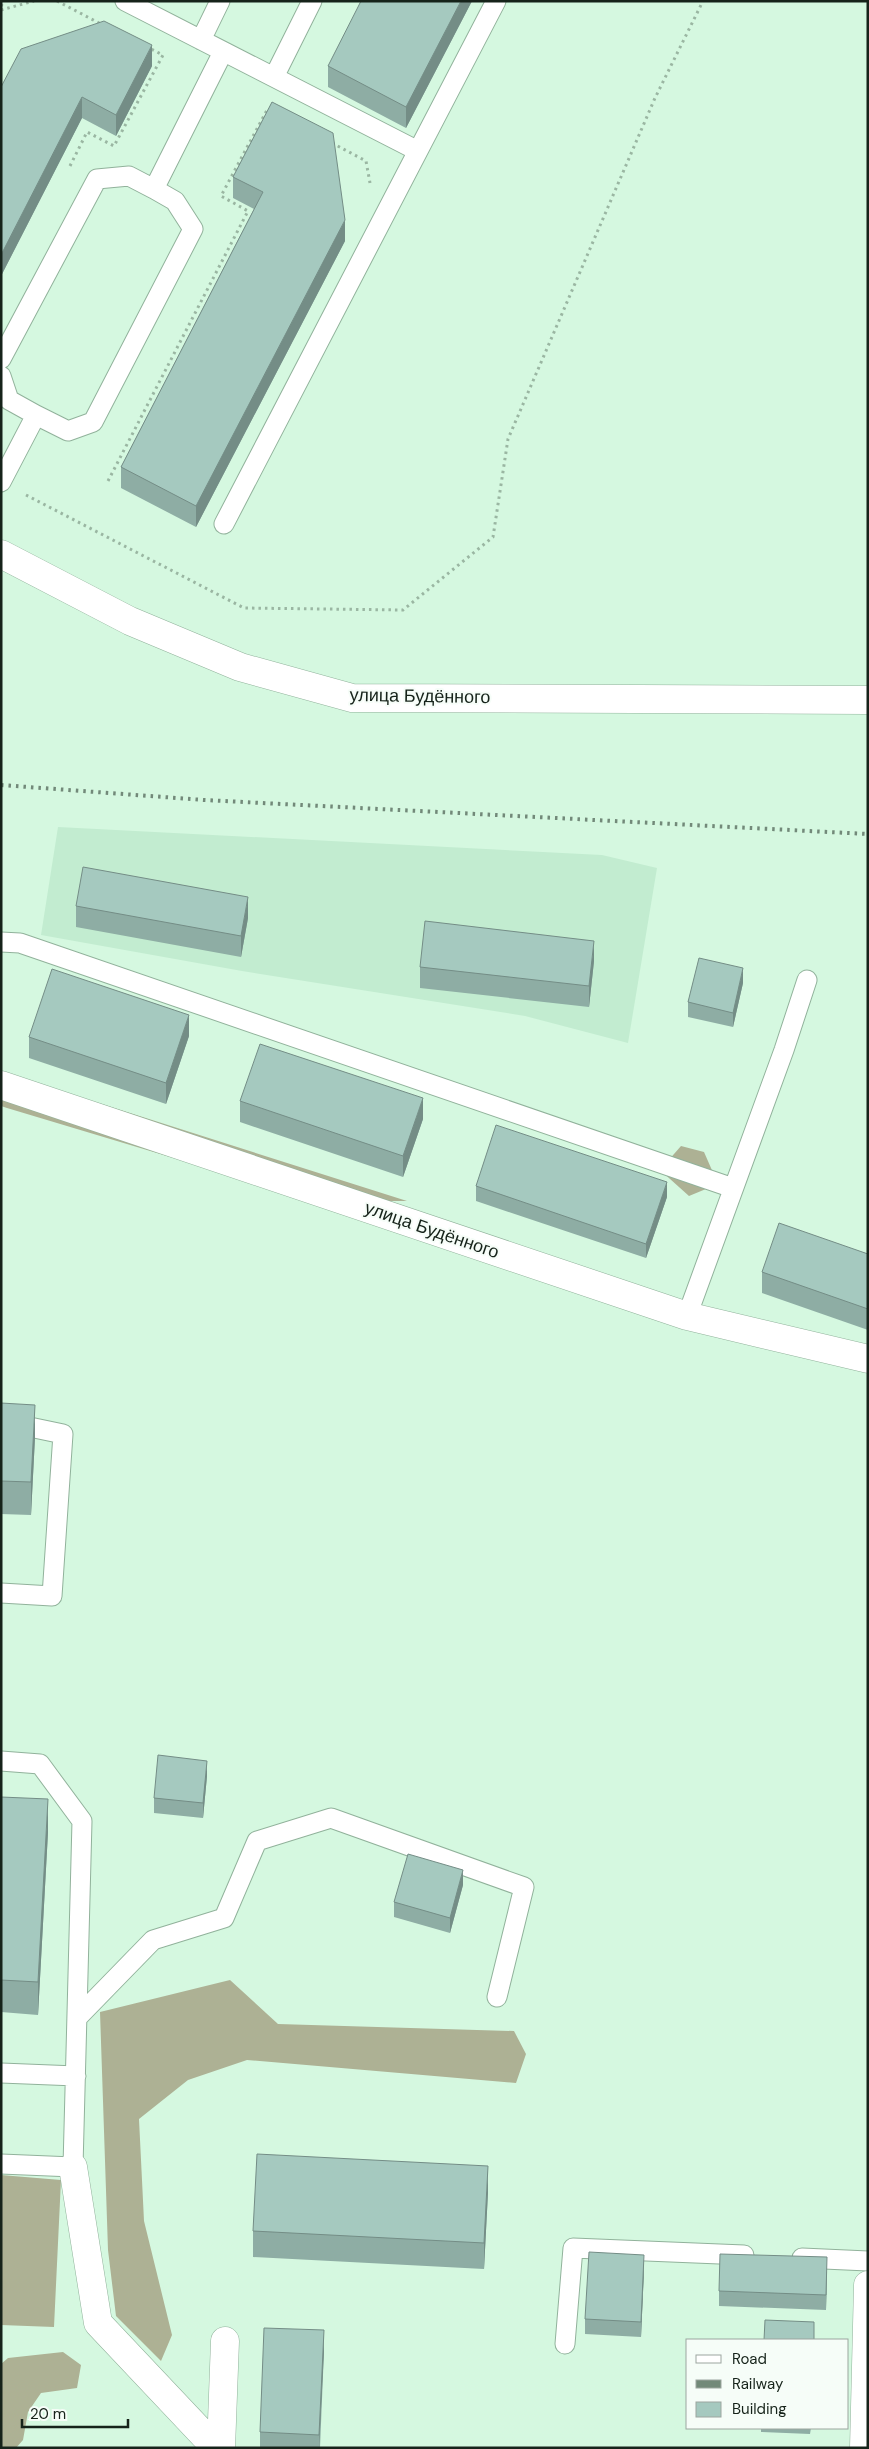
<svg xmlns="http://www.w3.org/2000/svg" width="869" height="2449" viewBox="0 0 869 2449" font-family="'DM Sans',sans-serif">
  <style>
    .built { fill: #c2ecd0 }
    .forest { fill: #adb194 }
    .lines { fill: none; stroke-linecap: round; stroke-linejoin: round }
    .lane-casing { stroke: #91b29b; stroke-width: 21 }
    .street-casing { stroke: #91b29b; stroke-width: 29 }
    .primary-casing { stroke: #91b29b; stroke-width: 29 }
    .path { stroke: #9ab6a2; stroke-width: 3; stroke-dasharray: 2.5 4; stroke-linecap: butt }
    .lane { stroke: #fff; stroke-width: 19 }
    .street { stroke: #fff; stroke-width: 28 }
    .primary { stroke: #fff; stroke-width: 28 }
    .rail { stroke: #728979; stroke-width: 4; stroke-dasharray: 2.5 5; stroke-linecap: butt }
    .wall { fill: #8eada4 }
    .shaded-wall { fill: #748d86 }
    .building { fill: #a5c9bf; stroke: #748d86 }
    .labels { text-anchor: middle; stroke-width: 4; stroke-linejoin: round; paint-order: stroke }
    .street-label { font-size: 18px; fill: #16231a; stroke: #f6fdf8 }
  </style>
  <rect width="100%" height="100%" fill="#d5f8e0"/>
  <path class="built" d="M58 827 602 855 657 868 628 1043 525 1016 242 971 41 935Z"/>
  <path class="forest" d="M1 1072 407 1201H317L7 1108 1 1106Z
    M681 1146 704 1152 718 1184 689 1196 660 1170Z
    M230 1980 278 2024 514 2031 526 2054 516 2083 247 2060 188 2080 139 2119 144 2221 172 2335 161 2361 116 2316 108 2250 100 2012Z
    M1 2175 61 2180 54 2327 1 2325Z
    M63 2352 81 2365 77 2388 41 2393 28 2412 23 2440 16 2448H1V2364L8 2358Z"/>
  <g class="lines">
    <g class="lane-casing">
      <path id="lane" d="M125 1 418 151
        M201 40 220 1
        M274 77 312 1
        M1 359 97 179 129 176 154 189
        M1 376 9 400 36 415
        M1 482 36 415 68 431 93 422 193 229 175 201 154 189 223 52
        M224 524 496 1
        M1 942 20 943 733 1188
        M687 1316 784 1050 807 980
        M1 1421 63 1434 52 1596 1 1593
        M1 1761 40 1764 82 1821 73 2167 1 2164
        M77 2018 153 1940 224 1918 257 1841 331 1818 524 1887 497 1997
        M1 2073 76 2076
        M802 2258 868 2261
        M565 2344 573 2248 744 2255"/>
    </g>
    <g class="street-casing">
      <path id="street" d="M1 1085 687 1316 868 1359
        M73 2167 98 2323 216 2448
        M221 2448 225 2341
        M864 2448 868 2285"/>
    </g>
    <g class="primary-casing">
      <path id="primary" d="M1 554 130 621 240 667 352 698 868 700"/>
    </g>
    <path class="path" d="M57 1 101 24
      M1 6 4 1
      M1 10 34 1
      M332 143 366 161 370 183
      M70 166 87 132 114 146 163 55 149 48
      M108 481 248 211 221 196 267 110 270 111
      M26 495 244 608 403 610 493 537 508 439 655 98 703 1"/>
    <use href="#lane" class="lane"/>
    <use href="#street" class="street"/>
    <use href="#primary" class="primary"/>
    <path class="rail" d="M1 785 204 800 868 834"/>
  </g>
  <path class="wall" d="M472 1 406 128 328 87V66Z
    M152 66 116 136 82 118 1 276V87Z
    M272 102 345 241 196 527 121 488V467L254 209 233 198V177Z
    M76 906 248 918 241 957 76 927Z
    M594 961 589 1007 420 988V967Z
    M743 983 733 1027 688 1017V1002Z
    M189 1036 166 1104 29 1058V1037Z
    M240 1101 423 1119 403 1177 240 1122Z
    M476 1186 667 1197 646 1258 476 1201Z
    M868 1254V1330L762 1293V1272Z
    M1 1403 35 1437 31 1515 1 1514Z
    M207 1776 203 1818 154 1813V1798Z
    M1 1797 48 1832 38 2015 1 2012Z
    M463 1885 450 1933 394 1917V1902Z
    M488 2192 484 2269 253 2257V2231Z
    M644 2270 641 2337 585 2334V2319Z
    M827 2272 826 2310 719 2306V2291Z
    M324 2351 320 2448H260V2432Z
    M761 2428H811L810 2434 761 2432Z"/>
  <path class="shaded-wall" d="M461 1H472L406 128V107Z
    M152 45V66L116 136V115Z
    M82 97V118L1 276V255Z
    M345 220V241L196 527V506Z
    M248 897V918L241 957V936Z
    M594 941V961L589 1007V986Z
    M743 968V983L733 1027V1013Z
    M189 1015V1036L166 1104V1083Z
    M423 1098V1119L403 1177V1156Z
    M667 1182V1197L646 1258V1244Z
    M35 1405V1437L31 1515V1482Z
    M207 1761V1776L203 1818V1803Z
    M48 1799V1832L38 2015V1982Z
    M463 1870V1885L450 1933V1918Z
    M488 2166V2192L484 2269V2243Z
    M644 2255V2270L641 2337V2322Z
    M827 2257V2272L826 2310V2295Z
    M324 2330V2351L319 2448V2435Z"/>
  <path class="building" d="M361 1H461L406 107 328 66Z
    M104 21 152 45 116 115 82 97 1 255V87L21 49Z
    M272 102 333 133 345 220 196 506 121 467 263 192 233 177Z
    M83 867 248 897 241 936 76 906Z
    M425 921 594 941 589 986 420 967Z
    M699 958 743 968 733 1013 688 1002Z
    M52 969 189 1015 166 1083 29 1037Z
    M260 1044 423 1098 403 1156 240 1101Z
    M496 1125 667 1182 646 1244 476 1186Z
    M779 1223 868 1254V1309L762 1272Z
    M1 1403 35 1405 31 1482 1 1481Z
    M158 1755 207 1761 203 1803 154 1798Z
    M1 1797 48 1799 38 1982 1 1980Z
    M408 1854 463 1870 450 1918 394 1902Z
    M257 2154 488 2166 484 2243 253 2231Z
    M589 2252 644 2255 641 2322 585 2319Z
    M720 2254 827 2257 826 2295 719 2291Z
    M765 2320 814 2322V2340H764Z
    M264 2328 324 2330 319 2435 260 2432Z"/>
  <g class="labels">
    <g class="street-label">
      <text transform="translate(420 696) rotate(1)" y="6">улица Будённого</text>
      <text transform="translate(432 1230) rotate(19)" y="6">улица Будённого</text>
    </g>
  </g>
  <rect width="869" height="2449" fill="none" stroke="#16231a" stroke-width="5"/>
  <rect x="686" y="2339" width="162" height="90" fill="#f6fdf8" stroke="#9ca69f"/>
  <rect x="696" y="2355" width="25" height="8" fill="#ffffff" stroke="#9ca69f"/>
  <text x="732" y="2364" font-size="15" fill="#16231a">Road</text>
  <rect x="696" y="2380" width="25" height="8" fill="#728979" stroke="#9ca69f"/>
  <text x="732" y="2389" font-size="15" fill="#16231a">Railway</text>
  <rect x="696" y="2402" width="25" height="15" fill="#a5c9bf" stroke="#9ca69f"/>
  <text x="732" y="2414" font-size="15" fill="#16231a">Building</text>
  <path d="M22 2419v8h106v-8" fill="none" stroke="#16231a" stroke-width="2.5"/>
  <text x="30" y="2419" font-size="15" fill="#16231a" stroke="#f6fdf8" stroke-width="4" paint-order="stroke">20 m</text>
</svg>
